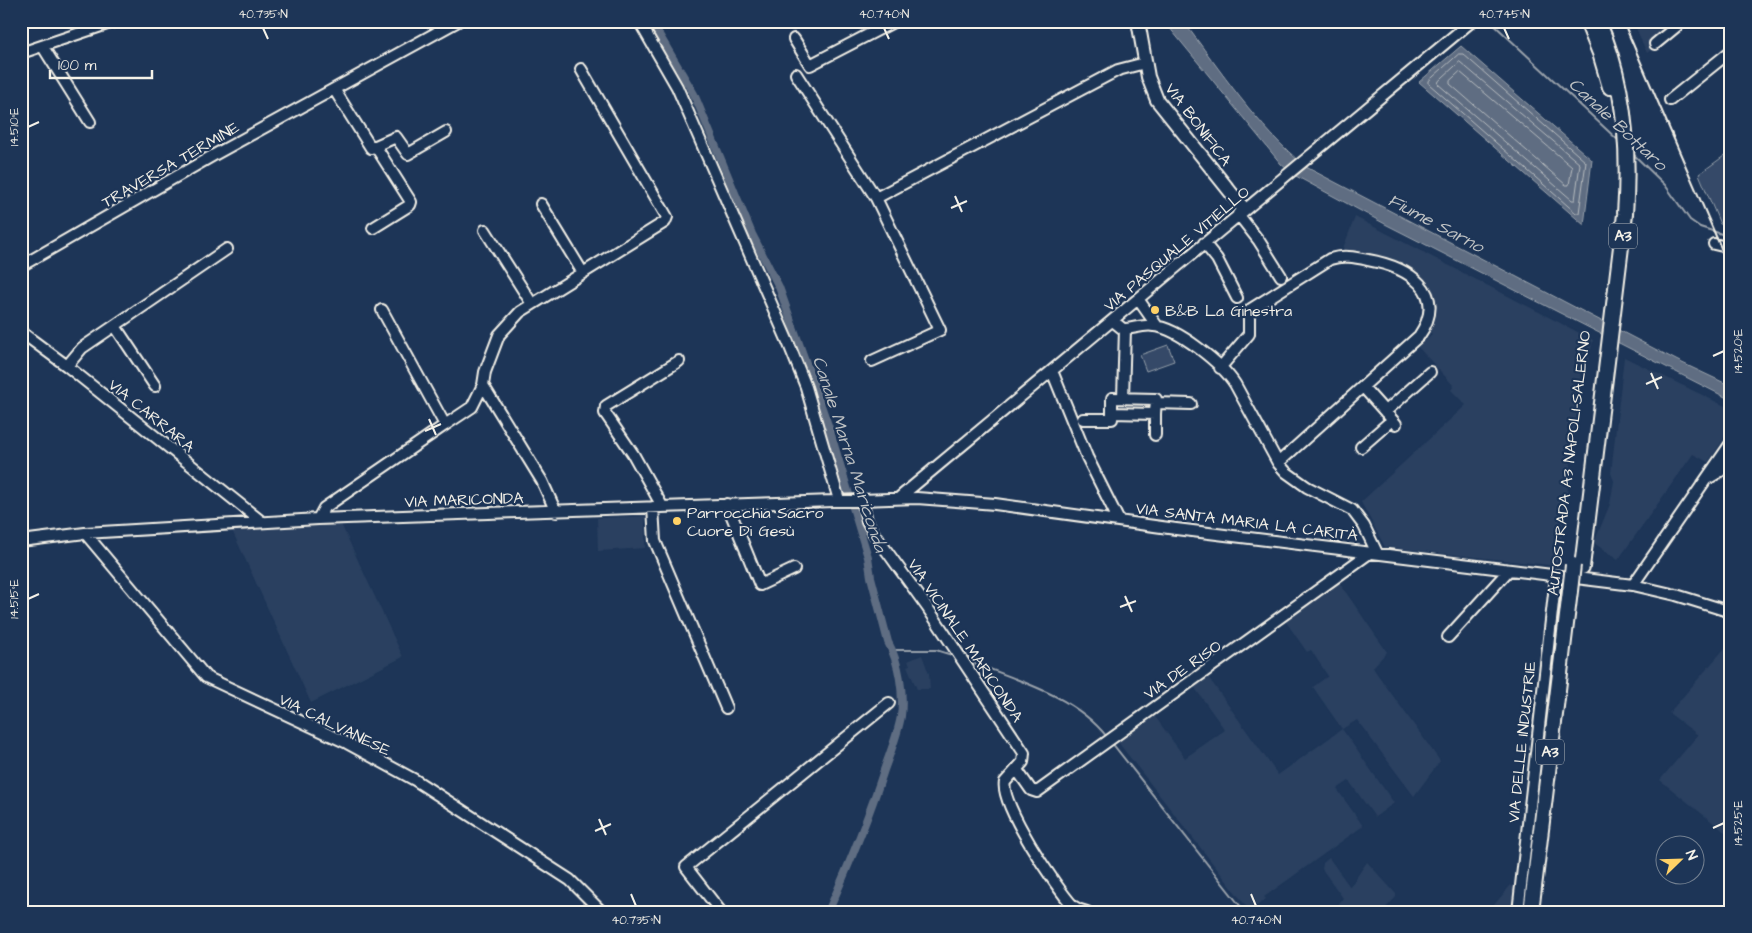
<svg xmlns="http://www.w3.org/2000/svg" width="1752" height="933" viewBox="0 0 1752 933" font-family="'Architects Daughter',sans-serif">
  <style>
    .built { fill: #2a4060 }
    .green { fill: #354a67; stroke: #949ea8 }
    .water { fill: #5e6d82; stroke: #9aa2ab }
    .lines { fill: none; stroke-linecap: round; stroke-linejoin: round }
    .shore { stroke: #b8bcbf; stroke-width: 1 }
    .stream { stroke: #9aa2ab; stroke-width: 2 }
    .canal { stroke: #5e6d82; stroke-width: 8 }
    .minor-casing { stroke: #f4f1e8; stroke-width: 14 }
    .major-casing { stroke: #f4f1e8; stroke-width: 16 }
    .highway-casing { stroke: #f4f1e8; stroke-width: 18 }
    .minor { stroke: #1d3557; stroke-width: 10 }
    .major { stroke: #1d3557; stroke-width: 12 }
    .highway { stroke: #1d3557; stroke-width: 14 }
    .rail { stroke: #f4f1e8; stroke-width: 2 }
    .highway-bridge-casing { stroke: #f4f1e8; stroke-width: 18; stroke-linecap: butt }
    .highway-bridge { stroke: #1d3557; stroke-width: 14 }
    .ticks { fill: none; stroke: #f4f1e8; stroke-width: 2 }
    .poi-dot { fill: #ffd166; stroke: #1d3557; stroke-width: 2 }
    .labels { text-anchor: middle; stroke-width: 4.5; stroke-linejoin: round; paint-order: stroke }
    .shield { fill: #1d3557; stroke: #b4b9bc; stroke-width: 1 }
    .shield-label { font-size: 15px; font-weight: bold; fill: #f4f1e8 }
    .street-label { font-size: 16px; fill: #f4f1e8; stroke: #1d3557 }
    .poi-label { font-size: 16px; fill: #f4f1e8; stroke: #1d3557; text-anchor: start }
    .water-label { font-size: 18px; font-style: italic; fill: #c0c3c4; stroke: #1d3557 }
    .neatline { fill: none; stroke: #f4f1e8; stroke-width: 2 }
    .ticks-label { font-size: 12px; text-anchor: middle; fill: #f4f1e8 }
  </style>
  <rect width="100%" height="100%" fill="#1d3557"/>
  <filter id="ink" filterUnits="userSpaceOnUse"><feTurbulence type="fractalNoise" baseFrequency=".02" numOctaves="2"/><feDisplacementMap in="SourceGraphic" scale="10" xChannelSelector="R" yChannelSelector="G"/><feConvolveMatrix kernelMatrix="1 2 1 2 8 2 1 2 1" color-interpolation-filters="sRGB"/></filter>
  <g filter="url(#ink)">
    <path class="built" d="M1633 21H1677L1681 27 1647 53Z
      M1355 217 1593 340 1588 363 1579 360 1581 382 1558 566 1385 547 1361 502 1466 405 1451 390 1454 386 1418 347 1432 334 1430 332 1435 307 1433 294 1421 277 1398 262 1342 251Z
      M1624 357 1731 409V428L1708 462 1693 454 1618 560 1594 543 1610 504 1614 481 1611 473Z
      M645 516V548L598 551 597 518Z
      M341 524 403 657 311 703 231 528Z
      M1338 581 1387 652 1373 667 1375 671 1440 761 1414 796 1357 720 1342 729 1394 803 1375 817 1349 781 1337 789 1363 826 1264 897 1266 899 1250 911 1114 737 1151 711 1185 758 1225 730 1192 684 1206 674 1278 775 1342 729 1313 687 1328 676 1311 650 1307 652 1284 619Z
      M1731 641V837L1660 780 1698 735 1669 713Z
      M922 655 929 674 930 689H917L907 666 910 665 908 661Z
      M1329 858 1350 887 1367 862 1396 894V897L1382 912H1333L1343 898 1322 869 1323 863Z
      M1511 885 1515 890 1514 912H1488Z"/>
    <path class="green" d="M1731 151V226L1720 224 1699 174Z
      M1168 345 1174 361 1146 371 1140 355Z"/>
    <path class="water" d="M1164 21H1183C1221 71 1257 127 1306 167L1678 361 1731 386V400L1387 225 1294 175 1281 164Z
      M1461 46 1592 160 1584 225 1419 82Z"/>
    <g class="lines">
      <path class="shore" d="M1459 54H1463L1586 162 1579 213H1576L1429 84V81Z
        M1460 62 1580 164 1575 200H1572L1438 84 1439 81Z
        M1460 72 1572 167 1569 185H1566L1450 84V81Z"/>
      <path class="stream" d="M1490 21 1620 142
        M1631 152 1665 185 1690 220 1700 227 1731 237
        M893 650H936L955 656
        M969 661C1016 680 1074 695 1107 737
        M1112 743 1245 912"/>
      <path class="canal" d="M651 21 694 94 752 234 779 287 828 425 868 557 871 577 888 642C899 662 904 693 901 716 898 734 890 753 884 770 868 819 849 865 828 912"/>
      <g class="minor-casing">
        <path id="minor" d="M639 21 677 87 788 342 806 387 839 500
          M794 39 810 65 895 21
          M1655 44 1683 21
          M43 47 90 122
          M21 53 116 21
          M796 74 876 198 940 330 872 361
          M334 89 371 148 396 137 408 154 446 132
          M1670 100 1731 51
          M876 198 1118 70 1145 63
          M541 204 583 273
          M1238 214 1259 241 1281 276
          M373 228 410 205 411 202 376 147
          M485 230 532 304
          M1204 243 1217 259 1237 298
          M1714 244 1731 248
          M21 266 214 155 458 21
          M1138 299 1157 326
          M1113 321 1123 329C1133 329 1143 324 1154 326 1178 328 1222 364 1235 384L1278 463 1286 472 1307 487 1352 510 1364 526 1377 553
          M115 326 155 386
          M21 332 67 366 262 522
          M67 366 82 348 227 249
          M1220 368 1249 334V314L1251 309 1330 259C1343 255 1354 257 1368 260 1407 267 1450 291 1419 336L1278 463
          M1052 371 1087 457 1118 519
          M1363 387 1396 424
          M1112 398 1156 399 1155 414 1112 413Z
          M1123 398 1125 329
          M1156 403 1191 404
          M1385 412 1430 372
          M1083 419H1112V413
          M445 425 472 407 483 385
          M1155 435V414
          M1361 447 1392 420
          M1709 478 1721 471 1731 460
          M900 497 1472 21
          M862 499 867 521 873 532 927 607 1024 753 1023 762 1005 782C999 803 1057 889 1073 906 1078 910 1081 911 1087 912
          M727 504 760 585 794 569
          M662 506 633 454 605 413 606 406 679 361
          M653 507 655 541 726 708
          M556 512 542 481 483 385 485 372 499 335 520 312 665 222 667 217 581 69
          M318 519 324 508 445 425 382 310
          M85 533 206 677 347 743 415 780 570 880 602 912
          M21 541 85 533 318 519 917 498 995 504 1176 529 1633 585 1676 595 1731 612
          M1633 585 1731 443
          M1448 637 1509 570
          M1017 770 1031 790 1037 792 1371 552
          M721 912 686 867 889 703
          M1518 912 1556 576"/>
      </g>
      <g class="major-casing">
        <path id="major" d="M1138 21 1148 77 1157 100 1244 209"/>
      </g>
      <g class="highway-casing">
        <path id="highway" d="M1587 21 1600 53 1610 87
          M1582 567 1625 214C1630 148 1625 82 1598 21
          M1531 912 1570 591"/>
      </g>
      <use href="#minor" class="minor"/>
      <use href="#major" class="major"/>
      <use href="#highway" class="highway"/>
      <path class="rail" d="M1623 21 1731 271"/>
      <g class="highway-bridge-casing">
        <path id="highway-bridge" d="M1570 591 1573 565"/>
      </g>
      <use href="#highway-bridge" class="highway-bridge"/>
    </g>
  </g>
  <path class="ticks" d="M263 28 268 39M884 28 889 39M1504 28 1509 39M28 127 39 122M955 196 962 212M951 208 967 201M1713 356 1724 351M1651 373 1658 389M1646 384 1662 377M429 419 436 435M425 431 441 424M1125 596 1132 612M28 599 39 594M1120 607 1136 601M599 819 606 835M1713 828 1724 823M595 831 611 824M631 894 636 906M1251 894 1256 906"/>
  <g class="poi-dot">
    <circle cx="1155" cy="310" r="5"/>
    <circle cx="677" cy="521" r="5"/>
  </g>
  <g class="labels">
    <g class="shield">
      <rect x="1609" y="223.5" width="28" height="25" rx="4"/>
      <rect x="1536" y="739.5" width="28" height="25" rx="4"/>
    </g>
    <g class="shield-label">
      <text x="1623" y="241">A3</text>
      <text x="1550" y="757">A3</text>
    </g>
    <g class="street-label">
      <text transform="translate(1199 124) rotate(53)" y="6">VIA BONIFICA</text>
      <text transform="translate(170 164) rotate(-30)" y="6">TRAVERSA TERMINE</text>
      <text transform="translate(1176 248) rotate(-40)" y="6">VIA PASQUALE VITIELLO</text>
      <text transform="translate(152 415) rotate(39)" y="6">VIA CARRARA</text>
      <text transform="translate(1568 463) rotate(-83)" y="6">AUTOSTRADA A3 NAPOLI-SALERNO</text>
      <text transform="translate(464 499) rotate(-2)" y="6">VIA MARICONDA</text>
      <text transform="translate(1247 521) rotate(7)" y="6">VIA SANTA MARIA LA CARITÀ</text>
      <text transform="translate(966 640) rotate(56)" y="6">VIA VICINALE MARICONDA</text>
      <text transform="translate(1182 669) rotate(-35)" y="6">VIA DE RISO</text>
      <text transform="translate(335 724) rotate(26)" y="6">VIA CALVANESE</text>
      <text transform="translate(1521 742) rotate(-84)" y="6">VIA DELLE INDUSTRIE</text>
    </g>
    <g class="poi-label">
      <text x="1165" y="316">B&amp;B La Ginestra</text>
      <text x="687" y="518">Parrocchia Sacro<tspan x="687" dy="18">Cuore Di Gesù</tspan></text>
    </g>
    <g class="water-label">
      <text transform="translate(1618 124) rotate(43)" y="6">Canale Bottaro</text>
      <text transform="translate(1436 223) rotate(28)" y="6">Fiume Sarno</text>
      <text transform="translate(850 454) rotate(72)" y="6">Canale Marna Mariconda</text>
    </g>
  </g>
  <rect width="1752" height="933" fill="none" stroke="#1d3557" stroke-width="55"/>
  <g transform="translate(1680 860) rotate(67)"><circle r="24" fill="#1d3557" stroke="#738091"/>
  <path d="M0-4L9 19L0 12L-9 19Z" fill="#ffd166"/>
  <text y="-8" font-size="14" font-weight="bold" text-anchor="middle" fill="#f4f1e8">N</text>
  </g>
  <path d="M50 70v8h102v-8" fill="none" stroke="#f4f1e8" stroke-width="2.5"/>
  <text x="58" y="70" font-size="15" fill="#f4f1e8" stroke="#1d3557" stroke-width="4" paint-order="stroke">100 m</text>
  <rect x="28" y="28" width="1696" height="878" class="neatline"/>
  <g class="ticks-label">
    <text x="263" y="18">40.735°N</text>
    <text x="884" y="18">40.740°N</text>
    <text x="1504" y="18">40.745°N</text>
    <text transform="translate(14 127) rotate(-90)" y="4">14.510°E</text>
    <text transform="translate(1738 351) rotate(-90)" y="4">14.520°E</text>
    <text transform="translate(14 599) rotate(-90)" y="4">14.515°E</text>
    <text transform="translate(1738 823) rotate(-90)" y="4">14.525°E</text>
    <text x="636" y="924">40.735°N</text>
    <text x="1256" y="924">40.740°N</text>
  </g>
</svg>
